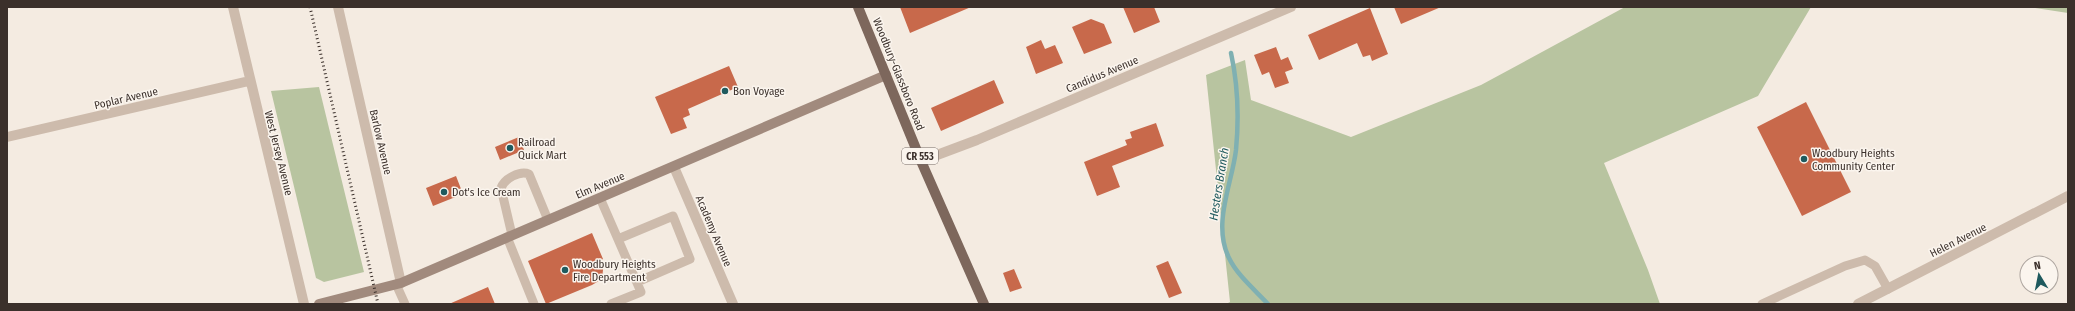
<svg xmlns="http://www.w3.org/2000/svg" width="2075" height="311" viewBox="0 0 2075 311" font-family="'Fira Sans Condensed',sans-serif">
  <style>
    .green { fill: #b8c4a0 }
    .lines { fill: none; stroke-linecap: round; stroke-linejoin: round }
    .stream { stroke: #7fb0b2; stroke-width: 4.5 }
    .building { fill: #c8694b }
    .service { stroke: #cdbbac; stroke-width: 9 }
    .minor { stroke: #cdbbac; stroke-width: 10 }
    .secondary { stroke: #a18a7d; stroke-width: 10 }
    .primary { stroke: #7d675c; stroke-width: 10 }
    .rail { stroke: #3b302b; stroke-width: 3; stroke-dasharray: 1 3; stroke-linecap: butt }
    .poi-dot { fill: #1f5a5e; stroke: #fbf5ee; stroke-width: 1.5 }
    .labels { text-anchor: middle; stroke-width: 3; stroke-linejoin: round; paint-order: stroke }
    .shield { fill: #fbf5ee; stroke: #756b66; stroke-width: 1 }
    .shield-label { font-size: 10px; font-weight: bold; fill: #3b302b }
    .street-label { font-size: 11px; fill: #3b302b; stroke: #fbf5ee }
    .poi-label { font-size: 11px; fill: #3b302b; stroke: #fbf5ee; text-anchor: start }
    .water-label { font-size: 12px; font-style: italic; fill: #1f5a5e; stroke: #fbf5ee }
  </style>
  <rect width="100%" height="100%" fill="#f4ebe1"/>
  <path class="green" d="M1625 7H1811L1758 96 1604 163 1648 270 1660 304H1226L1230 302 1206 75 1245 60 1251 100 1351 137 1481 85Z
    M2029 7H2068V13Z
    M319 87 364 272 324 282 316 278 271 91Z"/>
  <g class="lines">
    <path class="stream" d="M1231 53C1238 85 1239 118 1236 150 1232 184 1212 224 1229 258 1237 275 1255 290 1268 304"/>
  </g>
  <path class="building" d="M900 7H971L910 33Z
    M1123 7H1154L1160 22 1134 33Z
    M1394 7H1441L1401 24Z
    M1370 8 1388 54 1372 61 1370 55 1363 57 1357 43 1319 60 1308 35Z
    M1091 19 1104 24 1112 43 1084 54 1072 27Z
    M1041 40 1045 49 1055 45 1063 63 1036 74 1026 47Z
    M1276 47 1281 60 1288 57 1293 69 1285 72 1289 83 1275 88 1269 72 1262 75 1254 55Z
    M729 66 738 87 688 109 690 115 683 118 687 128 671 134 655 97Z
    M994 80 1004 103 941 131 931 108Z
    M1806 102 1851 192 1802 216 1757 127Z
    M1156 123 1164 146 1112 166 1120 187 1097 196 1084 162 1127 145 1125 140 1132 138 1130 132Z
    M519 137 524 150 500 160 495 147Z
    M456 176 463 194 433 206 426 188Z
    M592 233 603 259 599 261 603 270 602 279 592 285 546 304 528 261Z
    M1168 261 1182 293 1169 298 1156 266Z
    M1014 269 1022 288 1010 292 1003 273Z
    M488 287 495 304H449Z"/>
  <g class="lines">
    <path class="service" d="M600 198 641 292 611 304
      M512 235 501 188C504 179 520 170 529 174L548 220
      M507 237 534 304
      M618 239 673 216 690 259 637 282
      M396 284 405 304
      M1762 304 1845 266 1865 260 1875 266 1888 289"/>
    <path class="minor" d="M233 7 304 304
      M338 7 401 283
      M7 137 249 81
      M921 161 977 140 1291 7
      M674 167 733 304
      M1858 304 2068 196"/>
    <path class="secondary" d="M319 304 401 283 886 75"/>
    <path class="primary" d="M858 7 921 161 984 304"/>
    <path class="rail" d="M310 7 378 304"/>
  </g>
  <g class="poi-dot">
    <circle cx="725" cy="91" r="4"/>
    <circle cx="510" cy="148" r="4"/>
    <circle cx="1804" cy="159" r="4"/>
    <circle cx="444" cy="192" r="4"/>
    <circle cx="565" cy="270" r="4"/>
  </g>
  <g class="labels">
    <rect class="shield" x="902" y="148" width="36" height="16" rx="3"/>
    <g class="shield-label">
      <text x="920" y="160">CR 553</text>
    </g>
    <g class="street-label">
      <text transform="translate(899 74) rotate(68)" y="4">Woodbury-Glassboro Road</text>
      <text transform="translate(1102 74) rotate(-23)" y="4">Candidus Avenue</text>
      <text transform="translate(126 98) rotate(-13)" y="4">Poplar Avenue</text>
      <text transform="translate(381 142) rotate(77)" y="4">Barlow Avenue</text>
      <text transform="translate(279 153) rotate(76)" y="4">West Jersey Avenue</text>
      <text transform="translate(600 185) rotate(-23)" y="4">Elm Avenue</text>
      <text transform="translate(714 231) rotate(67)" y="4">Academy Avenue</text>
      <text transform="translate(1958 240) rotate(-27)" y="4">Helen Avenue</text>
    </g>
    <g class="poi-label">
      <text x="733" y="95">Bon Voyage</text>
      <text x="518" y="146">Railroad<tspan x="518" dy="13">Quick Mart</tspan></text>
      <text x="1812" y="157">Woodbury Heights<tspan x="1812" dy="13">Community Center</tspan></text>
      <text x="452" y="196">Dot's Ice Cream</text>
      <text x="573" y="268">Woodbury Heights<tspan x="573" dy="13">Fire Department</tspan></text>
    </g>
    <g class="water-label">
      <text transform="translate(1219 184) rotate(-81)" y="4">Hesters Branch</text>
    </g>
  </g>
  <rect width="2075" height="311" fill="none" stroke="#3b302b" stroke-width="16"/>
  <g transform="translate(2039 275) rotate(350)"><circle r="19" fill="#fbf5ee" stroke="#aea6a0"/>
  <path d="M0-3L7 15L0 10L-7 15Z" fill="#1f5a5e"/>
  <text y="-6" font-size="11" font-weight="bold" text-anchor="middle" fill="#3b302b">N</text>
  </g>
</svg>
